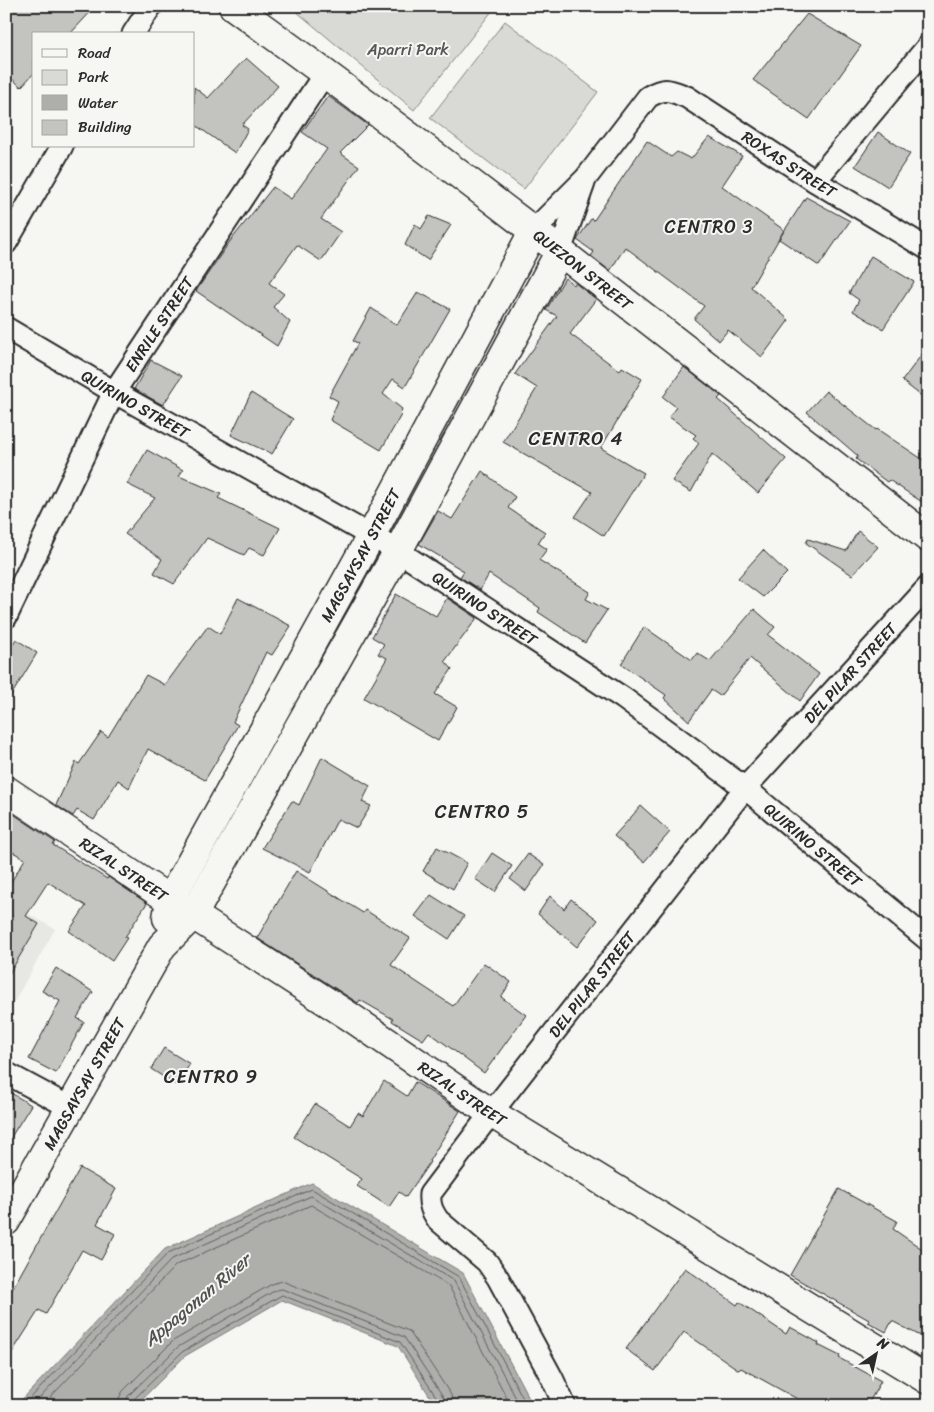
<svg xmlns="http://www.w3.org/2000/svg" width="934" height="1412" viewBox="0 0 934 1412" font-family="Sriracha,sans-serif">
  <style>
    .built { fill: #e7e7e3 }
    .green { fill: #d9d9d5; stroke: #828280 }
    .water { fill: #aeaeab; stroke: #7a7a78 }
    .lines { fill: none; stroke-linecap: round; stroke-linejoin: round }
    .shore { stroke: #5f5f5e; stroke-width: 1 }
    .building { fill: #c3c3c0; stroke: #2b2b2b }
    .street-casing { stroke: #2b2b2b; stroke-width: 25 }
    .secondary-casing { stroke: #2b2b2b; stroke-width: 31 }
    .street { stroke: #f6f6f2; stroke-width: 21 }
    .secondary { stroke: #f6f6f2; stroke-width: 28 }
    .labels { text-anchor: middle; stroke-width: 4; stroke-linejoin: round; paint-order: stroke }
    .park-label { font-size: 16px; fill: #565656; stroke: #f6f6f2 }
    .street-label { font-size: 16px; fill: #2b2b2b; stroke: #f6f6f2 }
    .neighbourhood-label { font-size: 18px; letter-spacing: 1px; fill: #2b2b2b; stroke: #f6f6f2 }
    .water-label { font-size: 18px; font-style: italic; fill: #525251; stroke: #f6f6f2 }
    .quarter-label { font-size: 19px; letter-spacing: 1px; fill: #2b2b2b; stroke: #f6f6f2 }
  </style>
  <rect width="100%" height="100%" fill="#f6f6f2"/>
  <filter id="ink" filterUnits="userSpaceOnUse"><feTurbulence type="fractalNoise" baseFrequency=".02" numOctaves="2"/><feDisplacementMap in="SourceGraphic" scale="10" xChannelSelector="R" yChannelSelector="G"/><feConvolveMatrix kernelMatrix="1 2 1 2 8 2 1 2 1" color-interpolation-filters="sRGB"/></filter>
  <g filter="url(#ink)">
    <path class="built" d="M6 901 55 929 6 1016Z"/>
    <path class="green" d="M290 6H496L414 110Z
      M505 21 598 92 524 189 430 118Z"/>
    <path class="water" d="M312 1183 463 1273 533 1406H436L398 1346 282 1300 185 1356 135 1406H16L165 1249Z"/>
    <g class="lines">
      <path class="shore" d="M23 1406 168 1253 312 1189 459 1277 527 1406
        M32 1406 172 1259 311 1196 454 1281 520 1406
        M42 1406 176 1265 311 1205 449 1286 511 1406
        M118 1406 119 1398 123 1391 173 1341 272 1284 282 1281 409 1331 451 1395 453 1406
        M125 1406 128 1396 178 1347 276 1290 282 1289 404 1337 444 1398 446 1406
        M132 1406 133 1400 182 1352 282 1295 400 1342 439 1401 440 1406"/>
    </g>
    <path class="building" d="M6 6H96L70 34H34V73L21 87 6 73Z
      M807 14 861 46 809 119 753 80Z
      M246 58 278 86 242 125 248 129 235 153 194 124V87L208 98Z
      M328 96 368 125 340 153 359 166 321 219 341 232 321 261 297 245 269 283 284 294 273 307 290 322 277 346 196 291 228 244 273 187 291 199 327 149 302 132Z
      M878 132 910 154 888 187 855 166Z
      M709 137 742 156 722 186 784 230 751 287 789 320 762 357 728 330 719 341 694 319 704 306 625 247 610 271 591 256 594 252 577 240 591 219 594 220 647 141 671 157 677 152 691 159Z
      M806 197 850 221 819 266 779 239Z
      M429 216 451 225 428 260 405 245 415 224 421 229Z
      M871 256 914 282 883 329 853 311 859 300 849 293Z
      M565 278 574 285 575 283 596 299 570 334 620 371 622 367 642 379 601 448 644 473 604 536 575 517 592 492 503 442 537 388 515 374 557 316 546 310Z
      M418 292 450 309 405 387 393 379 383 394 402 409 400 414 401 415 381 450 330 420 338 401 329 396 358 343 353 341 371 308 397 325Z
      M928 346V401L902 381Z
      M151 360 182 376 163 405 134 389Z
      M684 367 721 396 718 399 786 459 758 493 712 454 691 492 672 481 699 443 693 438 696 435 669 417 676 407 663 397Z
      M826 391 876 430 877 429 928 463V506L889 480 887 482 856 459 858 456 807 412Z
      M251 393 293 419 272 454 231 435Z
      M147 450 183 470 179 476 221 494 218 498 280 528 264 555 249 548 244 555 207 538 174 584 154 573 162 559 125 534 155 498 127 484Z
      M482 471 515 497 508 508 545 532 538 543 547 549 539 560 590 592 586 599 607 610 585 643 538 612 540 608 489 574 480 590 460 577 464 571 419 544 438 511 452 519Z
      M858 531 878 547 852 575 806 543 808 539 846 551Z
      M763 550 787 573 763 597 738 578Z
      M396 594 436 616 447 598 477 618 445 661 452 669 435 694 457 707 438 741 364 698 387 658 378 654 384 644 372 637Z
      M238 598 291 626 272 655 266 652 233 722 238 725 205 780 148 749 129 788 118 780 94 820 77 810 73 816 56 805 76 762 79 764 101 732 108 737 146 675 165 685 208 626 220 634Z
      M754 609 775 627 768 635 819 674 800 701 750 658 720 696 711 690 689 721 664 698 666 695 621 664 644 627 692 660 697 653 710 661Z
      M16 639 37 653 6 704V655Z
      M322 757 370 786 362 802 371 806 357 828 338 819 310 872 262 848 292 801 299 805Z
      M641 806 670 832 644 862 614 836Z
      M6 809 55 842 53 845 107 879 108 877 147 903 125 937 127 938 112 961 69 931 86 906 48 882 26 916 39 924 6 979V890L25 859 6 848Z
      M437 847 467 863 453 889 423 871Z
      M492 853 512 866 495 892 475 879Z
      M528 854 544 865 526 891 510 879Z
      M296 871 363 913 365 910 410 938 391 965 453 1006 484 963 511 982 501 997 526 1015 484 1073 429 1032 423 1040 392 1021 393 1019 360 1000 358 1003 257 938Z
      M431 895 464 916 449 939 415 916Z
      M550 896 564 909 571 899 598 920 577 947 538 914Z
      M56 968 93 992 77 1018 84 1022 56 1073 29 1059 60 1001 42 991Z
      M164 1048 190 1064 176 1085 151 1069Z
      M384 1081 407 1096 415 1082 460 1111 429 1161 430 1162 406 1197 399 1192 389 1207 357 1186 362 1179 294 1137 315 1104 350 1126 358 1113 363 1116Z
      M6 1090 31 1105 6 1145Z
      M80 1168 116 1189 97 1224 115 1234 101 1260 82 1250 46 1314 39 1310 6 1362V1300Z
      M839 1189 897 1221 893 1229 928 1253V1340L892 1321 886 1332 868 1322 869 1320 790 1275Z
      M685 1268 737 1305 739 1302 786 1334 790 1327 819 1343 818 1345 840 1356 839 1358 881 1381 867 1406H810L741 1368 739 1370 684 1332 655 1371 626 1349Z"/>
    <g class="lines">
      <g class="street-casing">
        <g id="street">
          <path d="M133 34 151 6"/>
          <path d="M815 181 928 46"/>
          <path id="s1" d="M534 230 586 178 648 97C665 87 669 90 687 97L815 181 928 249"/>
          <path d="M6 243 62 146"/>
          <path d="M560 251 584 183"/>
          <path id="s2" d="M6 328 114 392 398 551 623 698 745 788 928 940"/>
          <path id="s3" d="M6 617 114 392 325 73"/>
          <path d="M6 1073 71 1108"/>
          <path id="s4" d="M565 1406 552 1378 498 1278 487 1262 438 1220C432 1211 429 1205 430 1194L491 1113 745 788 928 587"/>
        </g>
      </g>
      <g class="secondary-casing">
        <g id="secondary">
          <path id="s5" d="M233 6C469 177 698 359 928 538"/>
          <path id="s6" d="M6 790 170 900 349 1016 491 1113 928 1380"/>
          <path id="s7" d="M167 918 170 900 371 536 534 230"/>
          <path id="s8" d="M6 1221 162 946 193 915 398 551 560 251"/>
        </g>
      </g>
      <use href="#street" class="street"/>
      <use href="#secondary" class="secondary"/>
    </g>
  </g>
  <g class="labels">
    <g class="park-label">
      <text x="408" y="55">Aparri Park</text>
    </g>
    <g class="street-label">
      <text dy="6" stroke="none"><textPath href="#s1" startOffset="339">ROXAS STREET</textPath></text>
      <text dy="6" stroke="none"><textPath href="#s5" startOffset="438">QUEZON STREET</textPath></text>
      <text dy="6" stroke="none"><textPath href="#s3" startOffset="331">ENRILE STREET</textPath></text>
      <text dy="6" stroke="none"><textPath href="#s2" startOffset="150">QUIRINO STREET</textPath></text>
      <text dy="6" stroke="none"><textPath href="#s7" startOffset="412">MAGSAYSAY STREET</textPath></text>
      <text dy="6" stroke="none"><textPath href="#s2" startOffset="555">QUIRINO STREET</textPath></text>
      <text dy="6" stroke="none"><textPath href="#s4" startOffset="926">DEL PILAR STREET</textPath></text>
      <text dy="6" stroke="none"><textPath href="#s2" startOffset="960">QUIRINO STREET</textPath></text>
      <text dy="6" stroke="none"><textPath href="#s6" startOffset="142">RIZAL STREET</textPath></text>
      <text dy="6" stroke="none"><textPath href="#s4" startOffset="521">DEL PILAR STREET</textPath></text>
      <text dy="6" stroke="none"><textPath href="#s8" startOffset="158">MAGSAYSAY STREET</textPath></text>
      <text dy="6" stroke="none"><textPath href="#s6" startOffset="548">RIZAL STREET</textPath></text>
    </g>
    <g class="neighbourhood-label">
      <text x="709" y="233">CENTRO 3</text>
    </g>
    <g class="water-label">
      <text transform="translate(197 1300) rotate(-40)" y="6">Appagonan River</text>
    </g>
    <g class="quarter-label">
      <text x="576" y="445">CENTRO 4</text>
      <text x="482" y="818">CENTRO 5</text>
      <text x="211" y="1083">CENTRO 9</text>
    </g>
  </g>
  <rect width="934" height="1412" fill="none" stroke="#f6f6f2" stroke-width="25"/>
  <rect x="12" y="12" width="909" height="1387" fill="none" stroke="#2b2b2b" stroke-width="2" filter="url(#ink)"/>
  <rect x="32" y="32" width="162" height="115" fill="#f6f6f2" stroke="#a5a5a2"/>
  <rect x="42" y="49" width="25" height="8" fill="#f6f6f2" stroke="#a5a5a2"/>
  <text x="78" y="58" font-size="15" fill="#2b2b2b">Road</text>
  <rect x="42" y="70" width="25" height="15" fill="#d9d9d5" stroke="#a5a5a2"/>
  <text x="78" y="82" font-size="15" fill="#2b2b2b">Park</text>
  <rect x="42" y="95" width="25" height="15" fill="#aeaeab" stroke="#a5a5a2"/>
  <text x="78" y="108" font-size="15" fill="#2b2b2b">Water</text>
  <rect x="42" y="120" width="25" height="15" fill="#c3c3c0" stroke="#a5a5a2"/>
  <text x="78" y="132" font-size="15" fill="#2b2b2b">Building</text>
  <g transform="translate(876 1354) rotate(34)" stroke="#f6f6f2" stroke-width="4" paint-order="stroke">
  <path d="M0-4L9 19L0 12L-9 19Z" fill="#2b2b2b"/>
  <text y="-8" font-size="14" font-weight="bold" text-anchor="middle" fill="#2b2b2b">N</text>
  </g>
</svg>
